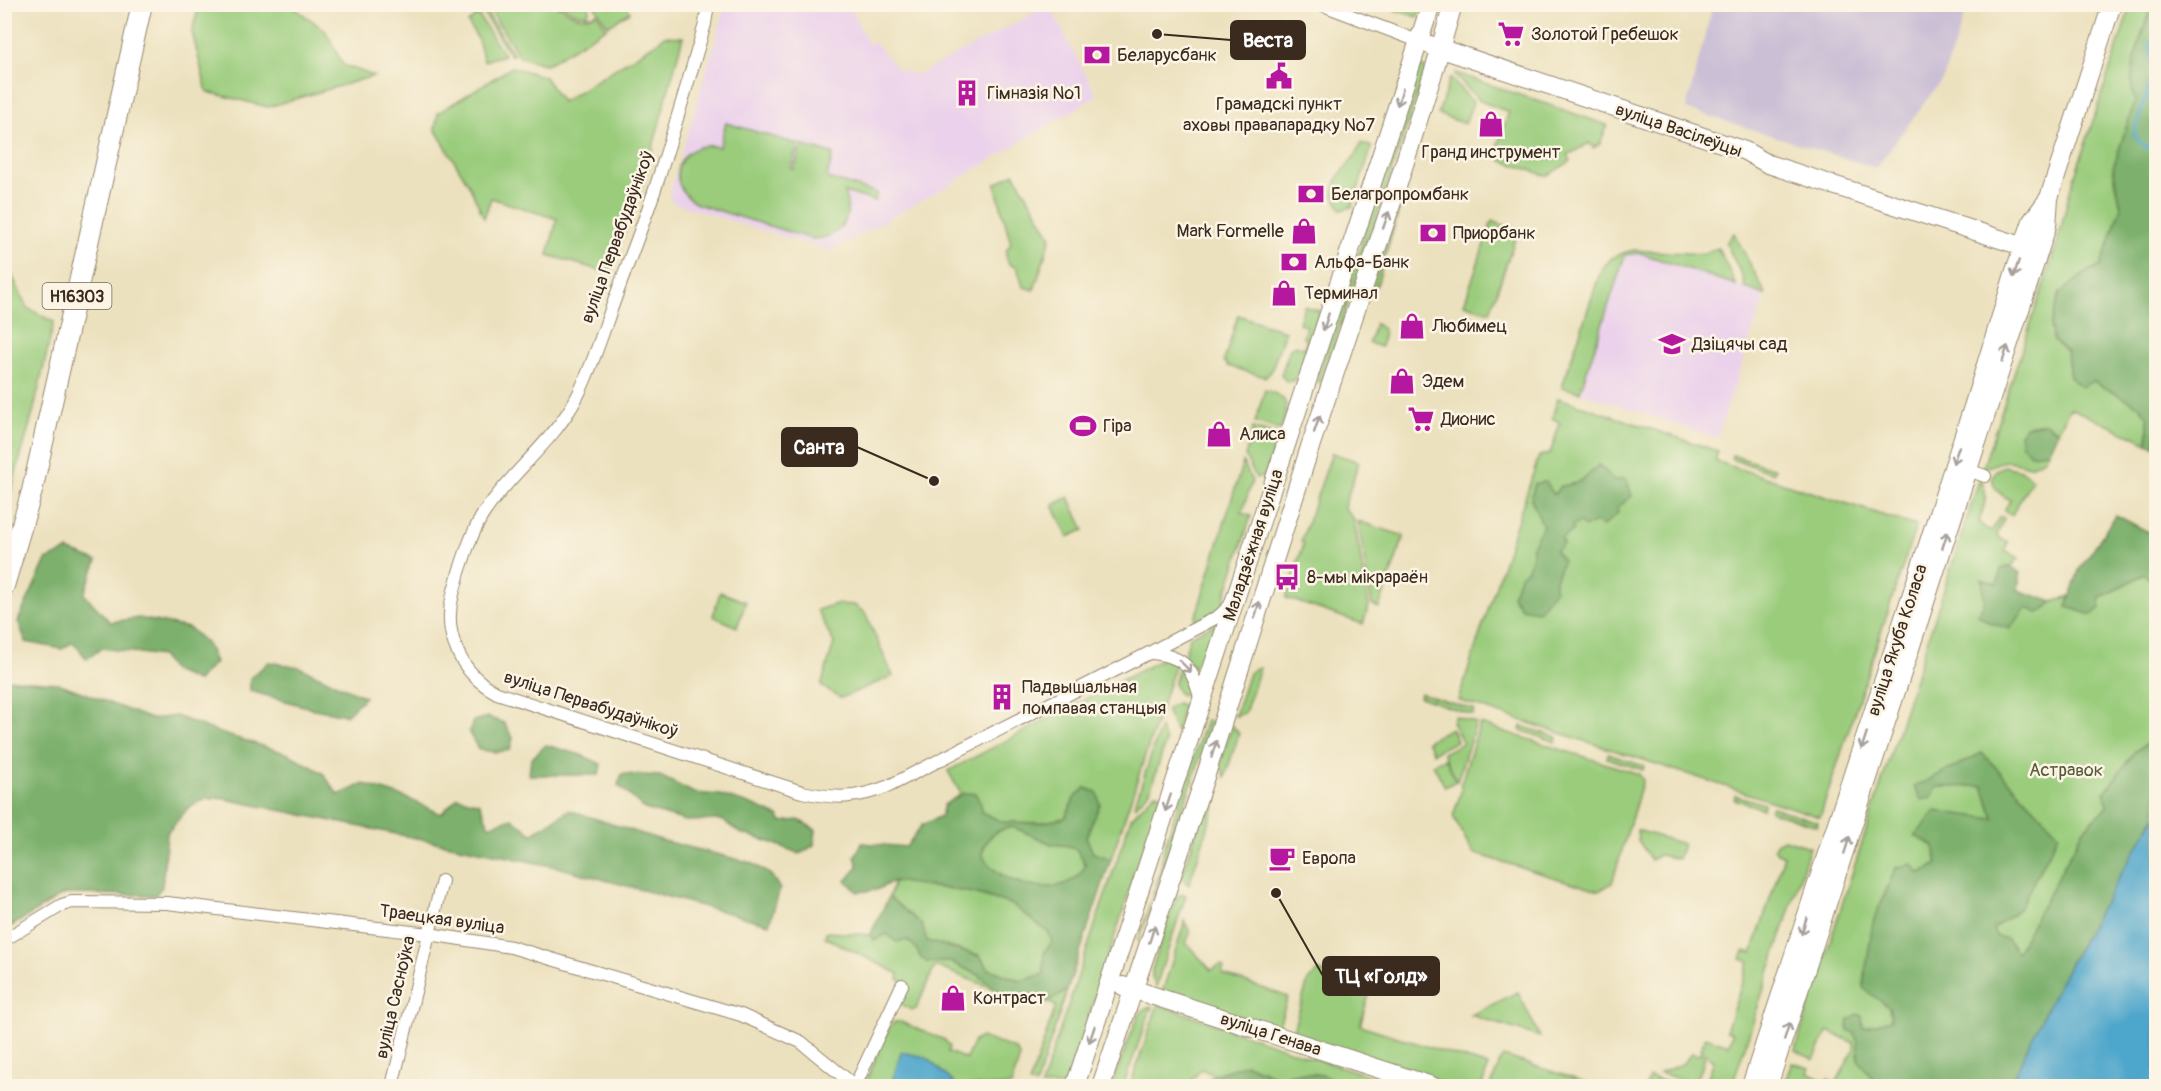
<svg xmlns="http://www.w3.org/2000/svg" width="2161" height="1091" viewBox="0 0 2161 1091" font-family="Pangolin,sans-serif">
  <style>
    .built { fill: #ebd1eb }
    .industrial { fill: #cbbfd5 }
    .green { fill: #9acc7c; stroke: #6a7b4d; stroke-width: 1.5 }
    .forest { fill: #7bb06c; stroke: #5b6d45; stroke-width: 1.5; fill-rule: evenodd }
    .water { fill: #4ea6cb; stroke: #446874; stroke-width: 1.5 }
    .lines { fill: none; stroke-linecap: round; stroke-linejoin: round }
    .stream { stroke: #4ea6cb; stroke-width: 3 }
    .street-casing { stroke: #94866e; stroke-width: 14 }
    .secondary-casing { stroke: #94866e; stroke-width: 20 }
    .primary-casing { stroke: #94866e; stroke-width: 22 }
    .street { stroke: #fff; stroke-width: 12 }
    .secondary { stroke: #fff; stroke-width: 18 }
    .primary { stroke: #fff; stroke-width: 20 }
    .oneway { stroke: #a79f9a }
    .labels { text-anchor: middle; stroke-width: 5; stroke-linejoin: round; paint-order: stroke }
    .shield { fill: #fcf5e5; stroke: #75675a; stroke-width: 1.5 }
    .shield-label { font-size: 16px; font-weight: bold; fill: #3b2a1e }
    .poi-label { font-size: 18px; fill: #3b2a1e; stroke: #fcf5e5; text-anchor: start }
    .street-label { font-size: 18px; fill: #3b2a1e; stroke: #fcf5e5 }
    .park-label { font-size: 18px; fill: #585b3a; stroke: #fcf5e5 }
    .leader { fill: none; stroke: #3b2a1e; stroke-width: 2 }
    .callout-dot { fill: #3b2a1e; stroke: #fcf5e5; stroke-width: 2 }
    .callout { fill: #3b2a1e; stroke: #3b2a1e; stroke-width: 2 }
    .callout-label { font-size: 20px; text-anchor: middle; font-weight: bold; fill: #fff }
  </style>
  <rect width="100%" height="100%" fill="#fcf5e5"/>
  <filter id="ink" filterUnits="userSpaceOnUse"><feTurbulence type="fractalNoise" baseFrequency=".0167" numOctaves="2"/><feDisplacementMap in="SourceGraphic" scale="12" xChannelSelector="R" yChannelSelector="G"/><feConvolveMatrix kernelMatrix="1 2 1 2 8 2 1 2 1" color-interpolation-filters="sRGB"/></filter>
  <filter id="wash" filterUnits="userSpaceOnUse"><feTurbulence type="fractalNoise" baseFrequency=".008" numOctaves="4" result="noise"/><feDisplacementMap in="SourceGraphic" scale="24" xChannelSelector="R" yChannelSelector="G"/><feGaussianBlur stdDeviation="1.35" result="paint"/><feColorMatrix in="noise" values="0 0 0 0 0 0 0 0 0 0 0 0 0 0 0 0 0 1.4 0 .05"/><feComposite in="paint" operator="in"/></filter>
  <g filter="url(#wash)">
    <rect width="100%" height="100%" fill="#ece1be"/>
    <path class="built" d="M726 5H849L869 45 875 42 897 69 917 75 1049 5 1097 96 944 188 830 251 673 203 669 196Z
      M1640 253 1765 295 1717 438 1580 392 1625 255Z"/>
    <path class="industrial" d="M1704 5H1968L1943 78 1876 168 1686 109 1712 8Z"/>
    <path class="green" d="M199 5H290L325 30 343 65 374 76 268 107 207 92 192 32Z
      M478 5H482L514 55H510Z
      M487 5H560L558 8 561 6C571 17 583 20 597 13L606 28 549 63 544 64 520 57Z
      M563 5H590L588 14C578 16 570 12 563 5Z
      M594 5H626L630 12 608 26Z
      M1396 5H1423L1418 17 1395 10Z
      M2131 5H2151C2144 31 2124 75 2135 101L2113 168 2121 207 2101 266 2088 271 2054 341 2067 352 2070 377 2093 381 2139 405 2148 417V443L2070 408 2058 431 2045 423 2030 454 2048 452 2044 459 2030 466C2008 459 2003 459 1982 470L2057 244 2070 191Z
      M477 15 479 16 504 55 484 61 478 39 468 23Z
      M664 36 683 37 644 179 609 273 548 255 557 219 491 198 484 218 469 185 435 129 438 113 512 67 545 77 562 102 658 42Z
      M1420 66 1426 68 1322 381 1319 383 1317 379Z
      M1456 73 1607 125 1600 144 1593 148 1589 143 1568 155 1571 161 1547 176 1500 160 1504 150 1497 147 1509 112 1480 101 1455 76Z
      M1450 78 1473 102 1465 124 1438 114Z
      M726 123 798 144 791 168 794 169 801 145 833 154 827 178 877 193 875 201 844 192C854 218 841 238 812 239L697 204C661 184 679 138 719 147Z
      M1361 143 1372 147 1352 207 1341 210 1333 193 1338 177 1357 153Z
      M1014 173 1051 237 1034 290 1023 287 1017 267 1010 265C1005 257 1004 250 1011 244L995 184Z
      M1402 200 1377 285 1371 289Z
      M1492 221 1518 230 1490 312 1464 304Z
      M1734 233 1765 293V295L1745 288 1744 280 1726 243Z
      M1718 248 1736 285 1640 253 1625 255 1580 392 1562 387 1601 270 1612 258 1626 252 1634 250 1703 254Z
      M11 273 27 308 54 322 33 413 5 511 4 277Z
      M1304 306 1320 311 1298 376 1295 380 1287 382 1281 375 1290 348 1295 345 1304 348 1307 339 1303 337 1306 326 1299 323Z
      M1238 315 1285 331 1271 372 1265 377 1228 366 1224 361Z
      M1375 323 1384 330 1381 347 1369 343Z
      M1265 390C1292 398 1288 406 1280 430L1255 422Z
      M1558 398 1718 451 1715 461 1916 526 1820 817 1458 700 1539 456 1550 454 1560 423 1552 418Z
      M1253 428 1278 435 1264 477 1256 478 1245 456Z
      M1332 453 1359 462 1344 507 1354 520 1369 606 1363 624 1286 598 1304 543 1301 542Z
      M1732 455 1775 469 1773 473 1731 459Z
      M1243 462 1252 481 1242 513 1251 516 1222 606 1216 611 1194 622Z
      M2004 466 2020 470 2032 479 2012 515 2004 511 2010 500C1999 494 1994 489 1992 477L1996 470Z
      M1980 478C1990 494 1984 506 1979 522L1986 530 1992 531 1999 517H2002L2004 519 1997 534 1999 538 2008 542 2005 551 2019 558 2011 566 2001 569 1998 584 1982 580 1985 600 2027 608 2039 613 2053 602 2070 596 2067 607 2100 598 2145 574 2156 584V731L2155 739 2135 751 2107 807 2084 829 2017 953 1996 936 1993 929 2019 909 1982 753 1915 787 1930 798 1938 787 1983 786 1994 819 1934 846 1938 864 1919 874 1912 864 1896 868 1873 922 1891 1020 1863 1028 1849 1020 1848 1030 1854 1032 1858 1042V1060L1872 1077 1871 1086H1783L1792 1063 1810 1068 1808 1073 1826 1082 1828 1079 1836 1083 1854 1049V1043L1828 1031 1814 1060 1795 1050Z
      M1069 497 1084 530 1068 537 1053 505Z
      M1358 521 1404 536 1379 608 1372 605Z
      M720 592 746 602 737 627 713 616Z
      M836 604 854 605 865 613 893 676 841 698 821 686 834 643 817 610Z
      M1218 622 1200 677 1192 664 1184 656 1190 636Z
      M1164 658 1176 663 1111 859 1093 853 1086 837 1100 804 1096 792 1085 788 1075 797 1065 818 1039 823 1002 822 981 812 975 793 961 794 948 771Z
      M1180 665C1188 674 1195 686 1192 698L1179 694 1174 684Z
      M1256 668H1260L1245 713 1235 716 1249 673Z
      M1420 693 1474 710 1473 715 1419 697Z
      M1176 703 1184 706 1176 732 1166 710Z
      M1455 716 1476 723 1457 781 1443 753 1463 743 1452 722Z
      M1206 720 1212 722 1138 942 1160 874 1164 848Z
      M1480 724 1639 774 1643 780 1612 883 1599 891 1473 853 1453 816 1462 789 1460 786Z
      M1232 725 1239 734 1225 777 1220 764Z
      M1521 726 1557 737 1556 742 1520 730Z
      M1160 728 1166 741 1150 791 1134 807Z
      M1451 728 1457 741 1433 753 1427 741Z
      M1608 754 1644 766 1643 770 1607 758Z
      M1445 758 1456 781 1445 787 1433 764Z
      M1155 793 1161 794 1068 1080 1064 1086H1041L1131 818Z
      M1215 795 1218 796 1189 884 1186 883 1182 876 1207 798Z
      M1735 795 1764 804 1763 809 1734 799Z
      M1772 807 1818 822 1817 826 1770 811Z
      M1013 827 1052 844 1070 846 1077 850 1086 865C1067 903 998 887 982 854 986 837 995 830 1013 827Z
      M1637 830 1683 844 1678 859 1659 855 1651 860 1638 840Z
      M1784 839 1810 847 1732 1086H1697L1690 1084 1697 1082 1706 1084 1714 1060 1709 1058 1710 1056 1700 1053 1705 1037 1729 1045 1732 1033 1726 1031 1749 962 1741 959 1744 951 1752 953 1784 856 1777 853 1774 848 1776 843Z
      M894 881 974 893 1011 904 1048 932 1052 942 1044 953V974L1021 981 989 969 979 955 926 941 921 925 889 897Z
      M1182 894 1186 895 1156 986 1152 978V969L1175 898Z
      M1185 921 1190 933 1186 943 1211 970 1221 965 1224 967 1222 974 1288 997 1279 1025 1276 1028 1162 993Z
      M826 932 870 935 875 940 887 934 907 940 915 947 921 958 927 962H950L977 974 997 990 935 966 916 1009 912 1010 903 1005 900 1001 907 984 898 979 899 974 825 937Z
      M1319 971 1371 988 1360 1025 1488 1066 1482 1086H1452L1296 1036 1293 1033V1030L1308 981Z
      M1067 991 1036 1085 1029 1084 1056 1006 1047 1002Z
      M1518 992 1540 1037 1471 1015Z
      M1158 1004 1312 1058 1404 1086H1339L1323 1075 1300 1073 1278 1077 1246 1064 1214 1075 1201 1069 1187 1086H1130Z
      M1152 1006 1123 1086H1111L1138 1016 1144 1010Z
      M894 1022H901L945 1040 950 1047 948 1052 966 1059 974 1041 981 1037 1015 1049 1020 1057 1011 1086H952L953 1082 901 1052 891 1086H864C869 1075 888 1026 894 1022Z
      M1692 1053 1705 1057C1702 1069 1700 1077 1688 1082L1660 1073 1682 1064Z
      M1503 1057H1507L1597 1086H1491L1500 1061Z
      M1649 1077 1679 1086H1646Z"/>
    <path class="forest" d="M2151 5H2156V447L2148 443V417L2139 406 2093 381 2081 387 2070 377 2067 352 2054 341 2050 327 2060 293 2088 271 2101 266 2121 207 2113 168 2135 101C2124 75 2144 32 2151 5Z
      M2045 423 2058 432 2048 452 2030 454 2022 445 2020 434 2027 426Z
      M1598 465C1606 469 1608 477 1616 481L1620 478 1627 480 1632 496 1617 508 1618 513 1603 526 1595 522 1586 527 1579 523 1572 526 1573 531 1562 538 1563 544 1555 551 1563 560 1555 580V590L1538 611 1521 608 1512 596 1521 574 1528 569 1533 551 1531 548 1543 526 1531 499 1535 483 1546 482 1554 495 1560 486C1577 485 1588 478 1598 465Z
      M2116 515 2156 536V584L2144 574 2100 598V608L2092 615 2067 607 2079 570Z
      M68 550 97 561 84 594 110 622 139 618 189 628 207 644 215 662 197 681 173 671 161 656 102 648 87 659 73 642 62 649 26 642 18 621 46 560Z
      M2011 566 2020 573 2018 590 2053 602 2039 613 2026 608 2010 629 1991 623 1978 615 1985 600 1982 579 1997 584 2001 569Z
      M269 662 299 667 365 697 346 715 314 709 250 691V678Z
      M5 679 58 683 151 719 176 716 223 734 289 754 323 773 338 795 364 784 407 798 441 814 458 797 480 803 489 826 512 818 532 834 569 810 664 841 752 863 771 875 780 889 769 924 557 867 220 798 203 799 188 808 167 833 162 887 155 895 64 894 5 930Z
      M487 717 504 723 513 738 510 750 496 752 479 750 469 733 473 721Z
      M2156 731V816L2095 918 2067 969 2010 1086H1871L1872 1077 1858 1060V1042L1854 1033 1848 1030 1849 1020 1857 1014 1862 1016 1863 1028 1891 1020 1890 1008 1863 988 1873 922 1896 868 1913 864 1919 874 1938 864 1934 846 1915 836 1936 811 1994 819 1983 786 1938 787 1930 798 1921 800 1914 787 1982 753 2059 834 2019 909 1993 929 1996 936 2007 939 2017 952 2084 829 2107 807 2105 792 2135 751 2155 739Z
      M546 745 581 755 601 764 599 775H529L531 759Z
      M622 774 660 776 694 793 720 795 749 804 778 816 782 822 799 820 816 830 814 845 800 854 770 842 740 833 722 820 686 821 645 809 618 785Z
      M1085 788 1097 792 1100 804 1086 837 1093 853 1111 859 1067 991 1047 1002 1034 997 1026 1001 997 990 977 974 950 962H927L921 958 915 947 907 940 896 942 887 934 875 940 870 935 889 897 922 925 927 941 979 956 989 969 1021 981 1044 974V953L1052 942 1048 932 1011 904 974 893 894 881 876 890 858 892 846 881 858 867 855 856 862 843 906 847 922 825 941 816 944 805 961 794 975 793 981 804V812L1003 822 1039 823 1065 818 1075 797ZM1013 827 1052 844 1070 846 1077 850 1086 865C1068 903 997 888 982 854 986 837 995 829 1013 827Z
      M1246 1064 1278 1077 1300 1073 1323 1075 1339 1086H1200L1214 1075Z"/>
    <path class="water" d="M2156 816V1086H2010C2051 992 2102 903 2156 816Z
      M901 1052 926 1057 953 1082 952 1086H891Z"/>
    <g class="lines">
      <path class="stream" d="M2156 36 2150 44 2153 73 2134 135 2146 148 2156 141"/>
    </g>
  </g>
  <g filter="url(#ink)">
    <g class="lines">
      <g class="street-casing">
        <path id="street" d="M708 4 705 24C689 79 673 134 655 189 643 225 629 260 616 296 604 328 594 362 579 393 557 439 515 468 486 510 472 529 459 570 453 594 442 634 461 674 497 693L802 792C836 799 856 799 889 786L1149 653 1219 616 1233 603
          M1320 4 1418 41
          M1968 470 1985 476
          M1151 653C1186 656 1193 669 1201 701
          M4 940 62 905 72 902 167 903 429 934 511 947 741 1015 801 1042 855 1086
          M392 1086 442 881
          M855 1086 902 985"/>
      </g>
      <g class="secondary-casing">
        <path id="secondary" d="M1430 45 1745 151 1768 164 2034 250
          M1123 986 1432 1086
          M1075 1086 1431 4
          M1101 1086 1209 765 1311 444 1395 193 1435 67 1453 4
          M1751 1086 1973 407 2015 271 2032 221 2049 198
          M1768 1086 2047 226 2049 198 2112 4"/>
      </g>
      <g class="primary-casing">
        <path id="primary" d="M4 586 32 491 142 4"/>
      </g>
      <use href="#street" class="street"/>
      <use href="#secondary" class="secondary"/>
      <use href="#primary" class="primary"/>
    </g>
    <defs><path id="oneway-shaft" d="M-6 0H5M1.5-3L5.5 0L1.5 3" fill="none" stroke-width="1.6" stroke-linecap="round" stroke-linejoin="round" transform="scale(1.5)"/></defs>
    <g class="oneway">
      <use href="#oneway-shaft" transform="translate(1400 97) rotate(108)"/>
      <use href="#oneway-shaft" transform="translate(1386 220) rotate(-71)"/>
      <use href="#oneway-shaft" transform="translate(2016 269) rotate(108)"/>
      <use href="#oneway-shaft" transform="translate(1326 322) rotate(108)"/>
      <use href="#oneway-shaft" transform="translate(2005 354) rotate(-72)"/>
      <use href="#oneway-shaft" transform="translate(1317 424) rotate(-71)"/>
      <use href="#oneway-shaft" transform="translate(1956 455) rotate(109)"/>
      <use href="#oneway-shaft" transform="translate(1945 540) rotate(-72)"/>
      <use href="#oneway-shaft" transform="translate(1257 610) rotate(-73)"/>
      <use href="#oneway-shaft" transform="translate(1185 666) rotate(46)"/>
      <use href="#oneway-shaft" transform="translate(1864 741) rotate(108)"/>
      <use href="#oneway-shaft" transform="translate(1214 749) rotate(-73)"/>
      <use href="#oneway-shaft" transform="translate(1168 803) rotate(108)"/>
      <use href="#oneway-shaft" transform="translate(1847 845) rotate(-72)"/>
      <use href="#oneway-shaft" transform="translate(1804 926) rotate(107)"/>
      <use href="#oneway-shaft" transform="translate(1152 934) rotate(-72)"/>
      <use href="#oneway-shaft" transform="translate(1787 1031) rotate(-72)"/>
      <use href="#oneway-shaft" transform="translate(1092 1034) rotate(109)"/>
    </g>
  </g>
  <defs>
    <g id="supermarket-bare" transform="scale(2.07)"><path d="M-6-5.5h2.5l.6 2H6L4.5 2H-2.5L-4.4-4H-6ZM-1.5 3.2a1.3 1.3 0 1 0 .1 0ZM3 3.2a1.3 1.3 0 1 0 .1 0Z" fill="#b5179e" stroke="#fcf5e5" stroke-width="2.5" paint-order="stroke"/></g>
    <g id="bank-bare" transform="scale(2.07)"><path d="M-6-4H6V4H-6ZM0-2.3a2.3 2.3 0 1 0 0 4.6a2.3 2.3 0 1 0 0-4.6Z" fill="#b5179e" stroke="#fcf5e5" stroke-width="2.5" paint-order="stroke"/></g>
    <g id="civic-bare" transform="scale(2.07)"><path d="M-.6-6.5H3V-4.5H.6V-3L4-1V1h2V6H-6V1h2V-1L-.6-3ZM-1.2 2.5V6h2.4V2.5Z" fill="#b5179e" stroke="#fcf5e5" stroke-width="2.5" paint-order="stroke"/></g>
    <g id="building-bare" transform="scale(2.07)"><path d="M-4-6H4V6H1V3H-1V6H-4ZM-2.5-4.3h1.7v1.8h-1.7ZM.8-4.3h1.7v1.8H.8ZM-2.5-1h1.7V.8h-1.7ZM.8-1h1.7V.8H.8Z" fill="#b5179e" stroke="#fcf5e5" stroke-width="2.5" paint-order="stroke"/></g>
    <g id="shop-bare" transform="scale(2.07)"><path d="M-5-2.5h2.3a2.7 3.5 0 0 1 5.4 0H5L5.5 6h-11ZM-1.5-2.5h3a1.5 2.3 0 0 0-3 0Z" fill="#b5179e" stroke="#fcf5e5" stroke-width="2.5" paint-order="stroke"/></g>
    <g id="school-bare" transform="scale(2.07)"><path d="M0-5L7-2L0 1L-7-2ZM-4 1L0 2.5L4 1V4Q0 6-4 4Z" fill="#b5179e" stroke="#fcf5e5" stroke-width="2.5" paint-order="stroke"/></g>
    <g id="stadium-bare" transform="scale(2.07)"><path d="M0-5a6.5 5 0 1 0 0 10a6.5 5 0 1 0 0-10ZM-3.5-1.8h7v3.6h-7Z" fill="#b5179e" stroke="#fcf5e5" stroke-width="2.5" paint-order="stroke"/></g>
    <g id="bus-bare" transform="scale(2.07)"><path d="M-5-6H5V4H4V6H2V4H-2V6H-4V4H-5ZM-3.5-4V0h7V-4ZM-3.5 1.2v1.5H-2V1.2ZM2 1.2v1.5H3.5V1.2Z" fill="#b5179e" stroke="#fcf5e5" stroke-width="2.5" paint-order="stroke"/></g>
    <g id="cafe-bare" transform="scale(2.07)"><path d="M-5.5-4.5H6V0H3Q3 3.5 0 3.5H-2.5Q-5.5 3.5-5.5 0ZM3-3.2v2h1.7v-2ZM-6 4.5H4V6H-6Z" fill="#b5179e" stroke="#fcf5e5" stroke-width="2.5" paint-order="stroke"/></g>
  </defs>
  <g fill-rule="evenodd">
    <use href="#supermarket-bare" x="1511" y="34"/>
    <use href="#bank-bare" x="1097" y="55"/>
    <use href="#civic-bare" x="1279" y="76"/>
    <use href="#building-bare" x="967" y="93"/>
    <use href="#shop-bare" x="1491" y="124"/>
    <use href="#bank-bare" x="1311" y="194"/>
    <use href="#shop-bare" x="1304" y="231"/>
    <use href="#bank-bare" x="1433" y="233"/>
    <use href="#bank-bare" x="1294" y="262"/>
    <use href="#shop-bare" x="1284" y="293"/>
    <use href="#shop-bare" x="1412" y="326"/>
    <use href="#school-bare" x="1672" y="344"/>
    <use href="#shop-bare" x="1402" y="381"/>
    <use href="#supermarket-bare" x="1421" y="419"/>
    <use href="#stadium-bare" x="1083" y="426"/>
    <use href="#shop-bare" x="1219" y="434"/>
    <use href="#bus-bare" x="1287" y="577"/>
    <use href="#building-bare" x="1002" y="697"/>
    <use href="#cafe-bare" x="1282" y="858"/>
    <use href="#shop-bare" x="953" y="998"/>
  </g>
  <g class="labels">
    <rect class="shield" x="42.5" y="283" width="69" height="26" rx="4.5"/>
    <g class="shield-label">
      <text x="77" y="302">Н16303</text>
    </g>
    <g class="poi-label">
      <text x="1531" y="40">Золотой Гребешок</text>
      <text x="1117" y="61">Беларусбанк</text>
      <text x="987" y="99">Гімназія №1</text>
      <text x="1279" y="110" text-anchor="middle">Грамадскі пункт<tspan x="1279" dy="21">аховы правапарадку №7</tspan></text>
      <text x="1491" y="158" text-anchor="middle">Гранд инструмент</text>
      <text x="1331" y="200">Белагропромбанк</text>
      <text x="1284" y="237" text-anchor="end">Mark Formelle</text>
      <text x="1453" y="239">Приорбанк</text>
      <text x="1314" y="268">Альфа-Банк</text>
      <text x="1304" y="299">Терминал</text>
      <text x="1432" y="332">Любимец</text>
      <text x="1692" y="350">Дзіцячы сад</text>
      <text x="1422" y="387">Эдем</text>
      <text x="1441" y="425">Дионис</text>
      <text x="1103" y="432">Гіра</text>
      <text x="1239" y="440">Алиса</text>
      <text x="1307" y="583">8-мы мікрараён</text>
      <text x="1022" y="693">Падвышальная<tspan x="1022" dy="21">помпавая станцыя</tspan></text>
      <text x="1302" y="864">Европа</text>
      <text x="973" y="1004">Контраст</text>
    </g>
    <g class="street-label">
      <text transform="translate(1679 130) rotate(19)" y="6">вуліца Васілеўцы</text>
      <text transform="translate(617 237) rotate(-70)" y="6">вуліца Первабудаўнікоў</text>
      <text transform="translate(1253 545) rotate(-72)" y="6">Маладзёжная вуліца</text>
      <text transform="translate(1897 640) rotate(-72)" y="6">вуліца Якуба Коласа</text>
      <text transform="translate(591 704) rotate(18)" y="6">вуліца Первабудаўнікоў</text>
      <text transform="translate(442 919) rotate(8)" y="6">Траецкая вуліца</text>
      <text transform="translate(395 997) rotate(-77)" y="6">вуліца Сасноўка</text>
      <text transform="translate(1271 1034) rotate(18)" y="6">вуліца Генава</text>
    </g>
    <g class="park-label">
      <text x="2066" y="776">Астравок</text>
    </g>
  </g>
  <path class="leader" d="M1157 34L1231 40M934 481L857 447M1276 893L1323 976"/>
  <g class="callout-dot">
    <circle cx="1157" cy="34" r="6"/>
    <circle cx="934" cy="481" r="6"/>
    <circle cx="1276" cy="893" r="6"/>
  </g>
  <g class="callout">
    <rect x="1231" y="21" width="74" height="38" rx="6"/>
    <rect x="782" y="428" width="75" height="38" rx="6"/>
    <rect x="1323" y="957" width="116" height="38" rx="6"/>
  </g>
  <g class="callout-label">
    <text x="1268" y="47">Веста</text>
    <text x="819" y="454">Санта</text>
    <text x="1381" y="983">ТЦ «Голд»</text>
  </g>
  <rect width="2161" height="1091" fill="none" stroke="#fcf5e5" stroke-width="24"/>
</svg>
